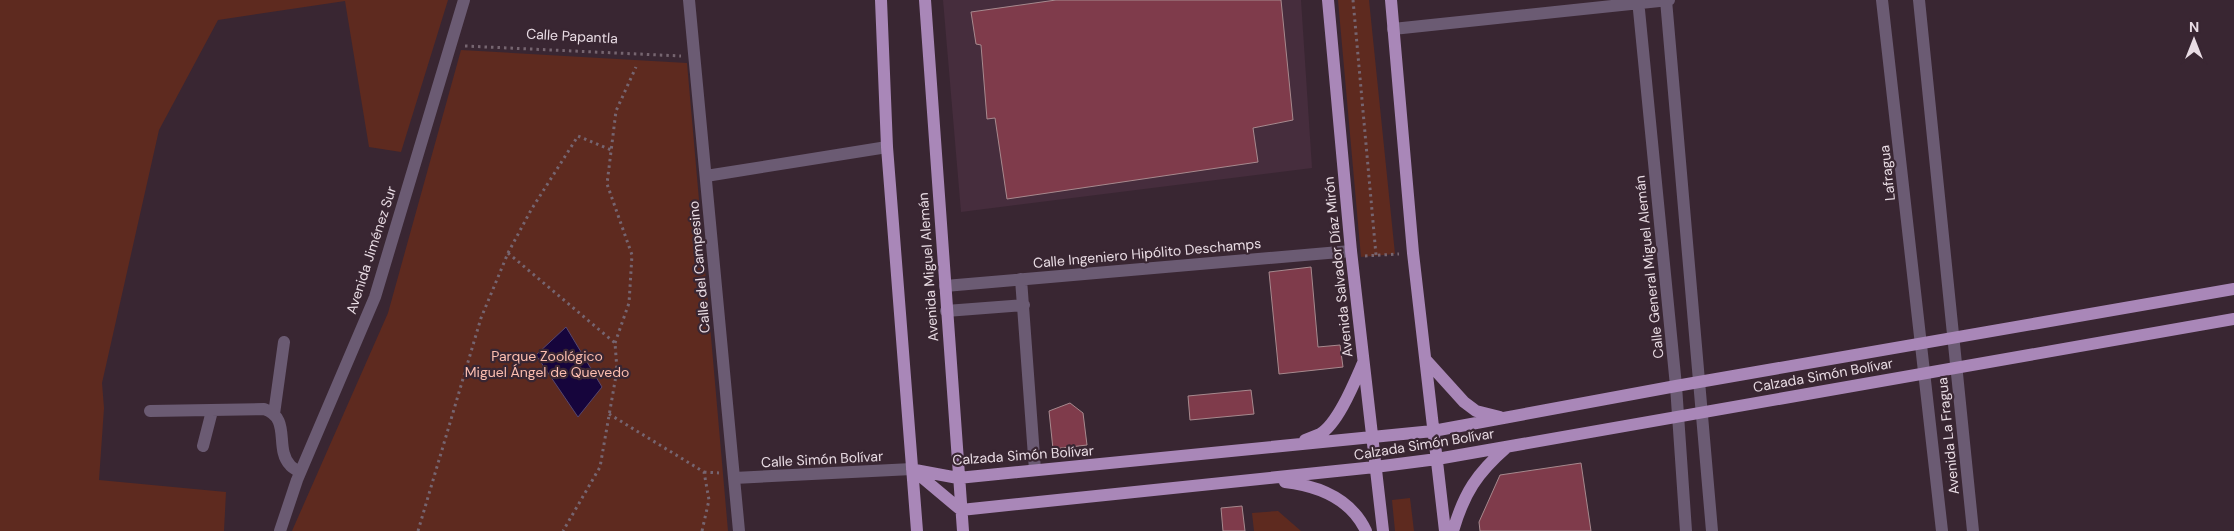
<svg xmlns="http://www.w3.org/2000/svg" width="2234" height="531" viewBox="0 0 2234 531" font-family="'DM Sans',sans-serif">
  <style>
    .built { fill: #462d3d }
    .green { fill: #5e2a1f }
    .water { fill: #16053c; stroke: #55466e }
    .building { fill: #7f3b4b; stroke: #a7898e }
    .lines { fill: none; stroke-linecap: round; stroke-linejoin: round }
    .path { stroke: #766570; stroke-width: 3; stroke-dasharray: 2.5 4; stroke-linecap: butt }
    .minor { stroke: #6b5b73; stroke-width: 12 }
    .major { stroke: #a987b8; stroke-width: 12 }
    .labels { text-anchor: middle; stroke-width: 4.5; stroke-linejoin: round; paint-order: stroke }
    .street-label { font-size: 14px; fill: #e9dce4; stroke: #392632 }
    .park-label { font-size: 14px; fill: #fcbeb0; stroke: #392632 }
  </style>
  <rect width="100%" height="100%" fill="#392632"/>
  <path class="built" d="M943 0H1301L1312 168 961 212Z"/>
  <path class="green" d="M0 0H448L401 152 369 147 345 1 218 20 159 130 102 383 104 408 99 480 226 492 224 531H0Z
    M1338 0H1369L1395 254 1361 257Z
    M461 50 687 63 728 531H292L388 313Z
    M1410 498 1414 531H1395L1392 500Z
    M1278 511 1301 531H1254L1252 513Z"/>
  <path class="water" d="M566 327 602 387 578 417 536 355Z"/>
  <path class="building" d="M1056 0H1281L1293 120 1253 128 1258 162 1007 199 995 118 987 119 981 45 976 44 971 12Z
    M1311 267 1318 347 1340 345 1343 367 1279 374 1269 272Z
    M1251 390 1254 414 1190 420 1188 396Z
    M1070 403 1083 413 1087 445 1053 449 1049 411Z
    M1581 463 1591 531H1480L1479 522 1500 475Z
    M1242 506 1245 531H1223L1221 508Z"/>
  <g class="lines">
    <path class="path" d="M1353 0 1376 255
      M465 46 681 56
      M508 253 531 210 578 136 611 150
      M1365 256 1399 254
      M615 343 629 303 632 255 607 184 616 111 636 67
      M609 414 704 472 709 500 702 531
      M704 472 719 473
      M418 531 481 318 508 253 615 343 617 370 600 467 563 531"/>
    <path class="minor" d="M689 0 739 531
      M1638 0 1676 386 1686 531
      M1666 0 1712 531
      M1882 0 1942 531
      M1919 0 1973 531
      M1393 29 1669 0
      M706 176 887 147
      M1021 279 1035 470
      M945 286 1351 251
      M946 311 1024 305
      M150 411 264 409C292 418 274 448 290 465 292 468 297 470 300 472
      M274 414 284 342
      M203 446 212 411
      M734 478 912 469
      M280 531 297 480 375 297 464 0"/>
    <path class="major" d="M881 0 887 147 917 531
      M925 0 963 531
      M1328 0 1351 251 1383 531
      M1391 0 1413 253 1445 531
      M1426 360 1464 402 1476 411 1500 417
      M1305 440C1310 438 1315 436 1320 434 1338 424 1355 381 1363 363
      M912 469 961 510 1375 467 1437 459 2234 319
      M915 470 958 478 1433 431 1676 386 2234 289
      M1285 482C1319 486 1351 499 1366 531
      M1453 531C1464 493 1477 473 1507 447"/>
  </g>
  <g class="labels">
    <g class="street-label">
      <text transform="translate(572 36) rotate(3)" y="5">Calle Papantla</text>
      <text transform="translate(1887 173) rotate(-96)" y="5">Lafragua</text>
      <text transform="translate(371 250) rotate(-72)" y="5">Avenida Jiménez Sur</text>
      <text transform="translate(1147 253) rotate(-5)" y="5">Calle Ingeniero Hipólito Deschamps</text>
      <text transform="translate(699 267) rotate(-95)" y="5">Calle del Campesino</text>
      <text transform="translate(928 267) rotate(-94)" y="5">Avenida Miguel Alemán</text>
      <text transform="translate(1338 267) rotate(-96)" y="5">Avenida Salvador Díaz Mirón</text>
      <text transform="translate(1649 267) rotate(-96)" y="5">Calle General Miguel Alemán</text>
      <text transform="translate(1823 375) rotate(-10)" y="5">Calzada Simón Bolívar</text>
      <text transform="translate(1948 436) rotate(-96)" y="5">Avenida La Fragua</text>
      <text transform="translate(1424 444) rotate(-9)" y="5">Calzada Simón Bolívar</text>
      <text transform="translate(1023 455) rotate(-4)" y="5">Calzada Simón Bolívar</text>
      <text transform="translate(822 459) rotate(-3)" y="5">Calle Simón Bolívar</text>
    </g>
    <g class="park-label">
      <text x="547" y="361">Parque Zoológico<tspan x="547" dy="16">Miguel Ángel de Quevedo</tspan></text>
    </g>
  </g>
  <g transform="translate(2194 40)" stroke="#392632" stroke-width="4" paint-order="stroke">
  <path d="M0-4L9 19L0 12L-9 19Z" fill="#e9dce4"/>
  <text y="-8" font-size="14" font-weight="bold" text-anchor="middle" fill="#e9dce4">N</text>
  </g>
</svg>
